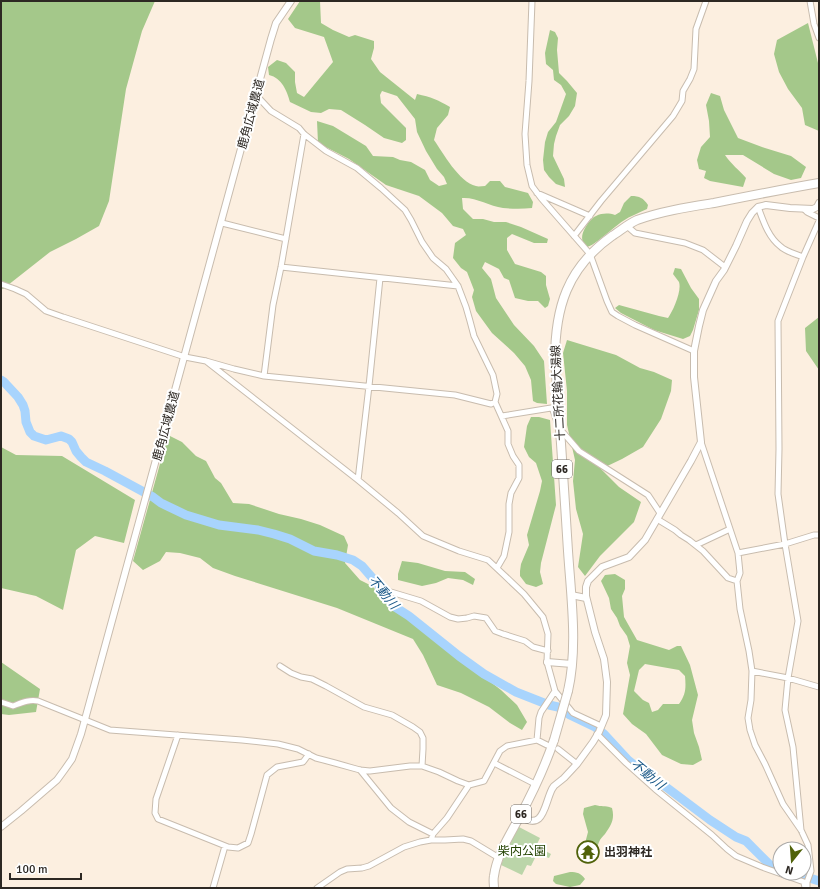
<svg xmlns="http://www.w3.org/2000/svg" width="820" height="889" viewBox="0 0 820 889" font-family="Signika,'Noto Sans JP',sans-serif">
  <style>
    .green { fill: #bbd5a9 }
    .forest { fill: #a4c88a; fill-rule: evenodd }
    .lines { fill: none; stroke-linecap: round; stroke-linejoin: round }
    .river { stroke: #a8d4fd; stroke-width: 9 }
    .minor-casing { stroke: #c8bcae; stroke-width: 7 }
    .tertiary-casing { stroke: #c8bcae; stroke-width: 8 }
    .primary-casing { stroke: #c8bcae; stroke-width: 10 }
    .minor { stroke: #fff; stroke-width: 5 }
    .tertiary { stroke: #fff; stroke-width: 6 }
    .primary { stroke: #fff; stroke-width: 8 }
    .primary-bridge-casing { stroke: #c8bcae; stroke-width: 10; stroke-linecap: butt }
    .primary-bridge { stroke: #fff; stroke-width: 8 }
    .labels { text-anchor: middle; stroke-width: 4; stroke-linejoin: round; paint-order: stroke }
    .shield { fill: #fff; stroke: #6c6865; stroke-width: 1 }
    .shield-label { font-size: 11px; font-weight: bold; fill: #2d2823 }
    .street-label { font-size: 12px; fill: #2d2823; stroke: #fff }
    .park-label { font-size: 12px; fill: #224100; stroke: #fff }
    .poi-label { font-size: 12px; font-weight: bold; fill: #2d2823; stroke: #fff; text-anchor: start }
    .water-label { font-size: 13px; font-style: italic; fill: #1e5b89; stroke: #fff }
  </style>
  <rect width="100%" height="100%" fill="#fcefe0"/>
  <path class="green" d="M519 827 540 838 536 846 551 854 549 858 537 854 531 866 527 865 522 875 501 865 507 848Z"/>
  <path class="forest" d="M1 1H155L142 31 126 89 109 201 99 226 76 239 50 252 3 289 1 288Z
    M300 1H320L321 23 333 30 349 37 355 35 374 41V48L371 59 380 72 415 100 417 94C431 97 438 100 450 107L448 115 437 128 434 140C443 153 459 182 476 186 478 187 482 186 485 186L490 181H500L505 187 528 193 533 202 532 208C523 209 513 209 503 208 489 206 476 197 462 198L463 209 473 219H483L494 222H506L521 227 548 239 547 243H534L512 234 507 238V250L515 264 541 272 546 276V285L550 299 548 306 545 308 538 301H528L515 298 509 280 504 278 499 269 485 262 482 268 491 279 496 298 514 325 534 346 544 361 547 404 537 403 533 401 532 391 531 380 525 366 514 353 492 333 476 311 472 297 474 290 467 272 461 268 453 258 455 243 466 235 463 229 453 226 442 213 419 196 386 185 349 159 318 143 317 121 333 126 366 146 373 156 393 157 400 160 411 162 425 170 430 180 439 186 447 184 444 177 437 169 426 151 417 132 415 119 397 96 382 91 380 95 381 103 406 128V140L402 143 384 138 365 125 341 110 329 109 321 113 311 112 290 102C287 91 282 78 269 75L268 67 277 60 286 63 295 72V82L297 93 304 97 333 62 324 37 295 28 288 19Z
    M808 23 819 67V131L805 125 802 108 788 89 779 72 774 54 777 40Z
    M550 30 555 32 558 38 557 50 559 73 567 81 577 93 575 106 569 116 560 125 556 136 554 144 553 156 564 179 565 187 556 184 549 177 544 170 543 160 545 142 548 132 556 122 566 94 561 85 554 80 553 70 546 64 545 53Z
    M711 93 720 96 724 110 738 138 765 148 791 156 806 167 801 178 791 180 774 174 743 155H725C731 164 739 170 746 178L743 187 710 181 704 178 706 171 699 169 697 160 701 147 710 137 709 121 706 105Z
    M631 196C640 196 643 198 648 205L647 209C639 213 630 216 623 221 615 226 594 246 587 247 578 240 583 230 589 222 591 220 593 217 596 216 602 213 609 213 615 215L620 212 624 203Z
    M675 268 681 269 691 288 699 299V310L693 330 690 336 683 339 654 330 621 313 615 308 619 305 659 316 668 318C673 311 682 291 679 282 677 279 675 277 673 274Z
    M819 317V370L806 351 805 328Z
    M567 340 616 355 640 368 654 372 672 380 671 391 661 419 643 447 622 459 601 469 619 487 641 502 634 522 600 556 585 576 578 567 583 534 576 509 573 481 575 460 567 425V391L563 353Z
    M531 417H539L550 420 556 505 541 563 540 572 543 584 536 587 526 584 520 576V571L521 564 529 545 527 535 540 491 542 481 536 463 529 457 524 447 527 426Z
    M168 435 182 442 196 456 206 461 215 478 221 483 233 503 249 504 279 514 301 519 320 525 344 536 348 545 345 563 360 580 372 586 392 606 501 690 517 705 527 722 522 730 510 723 489 707 461 693 437 685 423 655 413 639 337 608 235 576 213 568 200 558 180 553 166 552 160 561 143 570 133 561Z
    M1 447 16 455 62 456 135 500 124 543 95 536 76 550 63 610 36 596 1 588Z
    M402 561 418 563 445 571 465 572 475 579 473 585 463 580 448 578 436 583 422 586 398 580V574Z
    M615 574 625 580V589L622 596 624 617 637 640 669 650 677 646H681L690 665 698 695 692 720 694 733 699 747 702 760 693 765 681 764 662 755 646 734 632 724 623 714 630 675 627 663 630 646 627 636 620 626 617 618 611 609 609 598 601 581 605 575ZM645 664 679 670 685 676C686 688 686 694 679 704H663L658 710 652 712 649 703 643 700 634 691 639 670Z
    M1 662 40 689 36 712 9 715 1 714Z
    M595 805C602 807 604 805 612 808 615 819 611 826 605 834 603 836 600 839 599 842 596 850 594 858 584 861L583 851 588 832 583 814 584 808Z
    M570 872C577 872 581 873 585 879L580 885 570 887 556 884 553 881 554 876Z"/>
  <g class="lines">
    <path class="river" d="M1 380 4 382 18 397 23 405 25 411 26 422 30 432 34 436 46 440 61 436 69 439 72 442 76 451 81 457 86 462 105 471 153 497 161 503 186 515 219 525 258 530 274 534 290 539 314 551 337 555 353 560 362 566 382 589 395 607 409 616 459 656 484 674 516 692 549 705 558 707 570 715 595 727 604 734 628 760 643 772 662 784 710 820 736 837 746 841 772 867 780 869
      M793 873 819 881"/>
    <g class="minor-casing">
      <path id="minor" d="M532 1 529 81 525 134 527 165 532 186 541 198 590 254 607 301 612 312 618 316 635 325 694 351
        M810 1 814 24 819 38
        M256 95 271 111 299 128 304 134 326 151 357 168 381 188 405 210 411 220 422 242 433 258 446 269 458 286 466 307 470 321 474 336 493 375 497 394 495 402 508 431V444L513 456 519 465V478L511 493 509 504V532L504 556 497 568
        M537 193 590 216
        M758 207C763 220 768 237 780 246 786 252 796 254 803 257
        M804 209 807 212 819 218
        M222 223 286 239
        M627 226 635 233 685 243 703 250 725 267
        M574 236 601 201 673 116 682 101 683 91 690 79 694 69 696 29 706 1
        M281 267 458 286
        M1 284 15 289 26 294 46 311 63 317 185 357 206 361 234 369 264 376 455 395 491 404 495 402
        M206 361 358 480 398 513 423 536 459 551 488 560 504 575 524 594 543 617 548 634 547 662 555 691 573 713 601 726
        M264 376 273 305 281 267 304 134
        M502 416 551 408 553 410 557 422
        M560 429 579 451 648 495 660 513
        M701 442 738 553 740 573 737 581 740 609 749 651 752 671 751 700 748 718 750 730 755 745 765 764 783 804 801 830 808 845 811 871 807 882V888
        M358 480 369 386 380 278
        M657 519 675 530 681 535 689 540 703 551 728 578 737 581
        M696 545 730 529
        M738 553 785 544 814 535H819
        M391 592 421 601 450 617 458 619 467 618 474 616 486 618 495 631 503 634 525 641 533 647 548 651
        M280 666 291 673 301 677 312 679 326 686 364 707 392 715 413 727 420 732 423 738V749L422 766
        M752 671 788 678 819 687
        M1 702 13 706C21 703 29 699 38 701L110 730 242 740 278 744 298 749 316 758 335 763 360 770 370 771 410 766H422L439 772 458 781 469 785
        M597 734 626 763 655 789 712 835 727 849 736 856 762 867 804 882 805 888
        M178 735 156 799 155 813 158 819 228 847 238 848 248 843 251 834 267 775 277 767 303 762 309 754
        M537 740 539 718 541 712 555 691
        M558 749 577 764
        M494 763 535 784
        M360 770 391 808 409 822 433 834
        M801 830 793 747 785 710 788 678 798 621 785 544 778 494 779 449 778 321 803 257 819 221
        M431 840 433 834 447 818 469 785 484 781 500 751 507 746 537 740 547 745
        M213 888 225 846
        M317 888 340 872 347 869 362 868 369 866 404 847 420 842 431 840H445L463 839 471 841 499 858"/>
    </g>
    <g class="tertiary-casing">
      <path id="tertiary" d="M571 595 586 598
        M547 662 572 664
        M520 816C544 832 544 805 552 789L554 786 564 778 577 764 593 742 599 732 606 715 607 682 604 659 595 632 586 596V587L588 581 602 567 629 557 645 540 691 461 701 442 694 377V351L699 326 703 310 716 281 724 270 736 246 747 221 752 213 758 207 766 205 790 208 813 209 817 207 819 203
        M1 827 21 811 57 780 65 769 72 759 81 734 271 39 276 23 291 1"/>
    </g>
    <g class="primary-casing">
      <path id="primary" d="M568 691C578 647 571 596 568 551 564 488 560 424 555 360 555 308 567 268 612 236 620 231 628 224 637 220 662 211 689 207 714 203 749 196 784 189 819 183
        M494 888C494 884 493 880 494 876 497 854 510 835 520 816 533 792 545 766 554 740"/>
    </g>
    <use href="#minor" class="minor"/>
    <use href="#tertiary" class="tertiary"/>
    <use href="#primary" class="primary"/>
    <g class="primary-bridge-casing">
      <path id="primary-bridge" d="M554 740 568 691"/>
    </g>
    <use href="#primary-bridge" class="primary-bridge"/>
  </g>
  <defs>
    <g id="temple-ring" transform="scale(1.15)"><circle r="9.5" fill="#fff" stroke="#50620a" stroke-width="1.5"/><path d="M0-6L5-2H3V0L6.5 2.5H4V6H1.5V3h-3V6H-4V2.5H-6.5L-3 0V-2H-5Z" fill="#50620a"/></g>
  </defs>
  <g fill-rule="evenodd">
    <use href="#temple-ring" x="588" y="852"/>
  </g>
  <g class="labels">
    <g class="shield">
      <rect x="552" y="460" width="20" height="18" rx="3"/>
      <rect x="511" y="805" width="20" height="18" rx="3"/>
    </g>
    <g class="shield-label">
      <text x="562" y="473">66</text>
      <text x="521" y="818">66</text>
    </g>
    <g class="street-label">
      <text transform="translate(251 114) rotate(-75)" y="4">鹿角広域農道</text>
      <text transform="translate(558 393) rotate(-93)" y="4">十二所花輪大湯線</text>
      <text transform="translate(166 426) rotate(-75)" y="4">鹿角広域農道</text>
    </g>
    <g class="park-label">
      <text x="522" y="855">柴内公園</text>
    </g>
    <g class="poi-label">
      <text x="604" y="856">出羽神社</text>
    </g>
    <g class="water-label">
      <text transform="translate(384 592) rotate(50)" y="5">不動川</text>
      <text transform="translate(648 774) rotate(39)" y="5">不動川</text>
    </g>
  </g>
  <rect width="820" height="889" fill="none" stroke="#2d2823" stroke-width="4"/>
  <g transform="translate(792 861) rotate(197)"><circle r="19" fill="#ffffff" stroke="#aba9a7"/>
  <path d="M0-3L7 15L0 10L-7 15Z" fill="#50620a"/>
  <text y="-6" font-size="11" font-weight="bold" text-anchor="middle" fill="#2d2823">N</text>
  </g>
  <path d="M10 873v6h71v-6" fill="none" stroke="#2d2823" stroke-width="2"/>
  <text x="16" y="873" font-size="12" fill="#2d2823" stroke="#ffffff" stroke-width="3" paint-order="stroke">100 m</text>
</svg>
